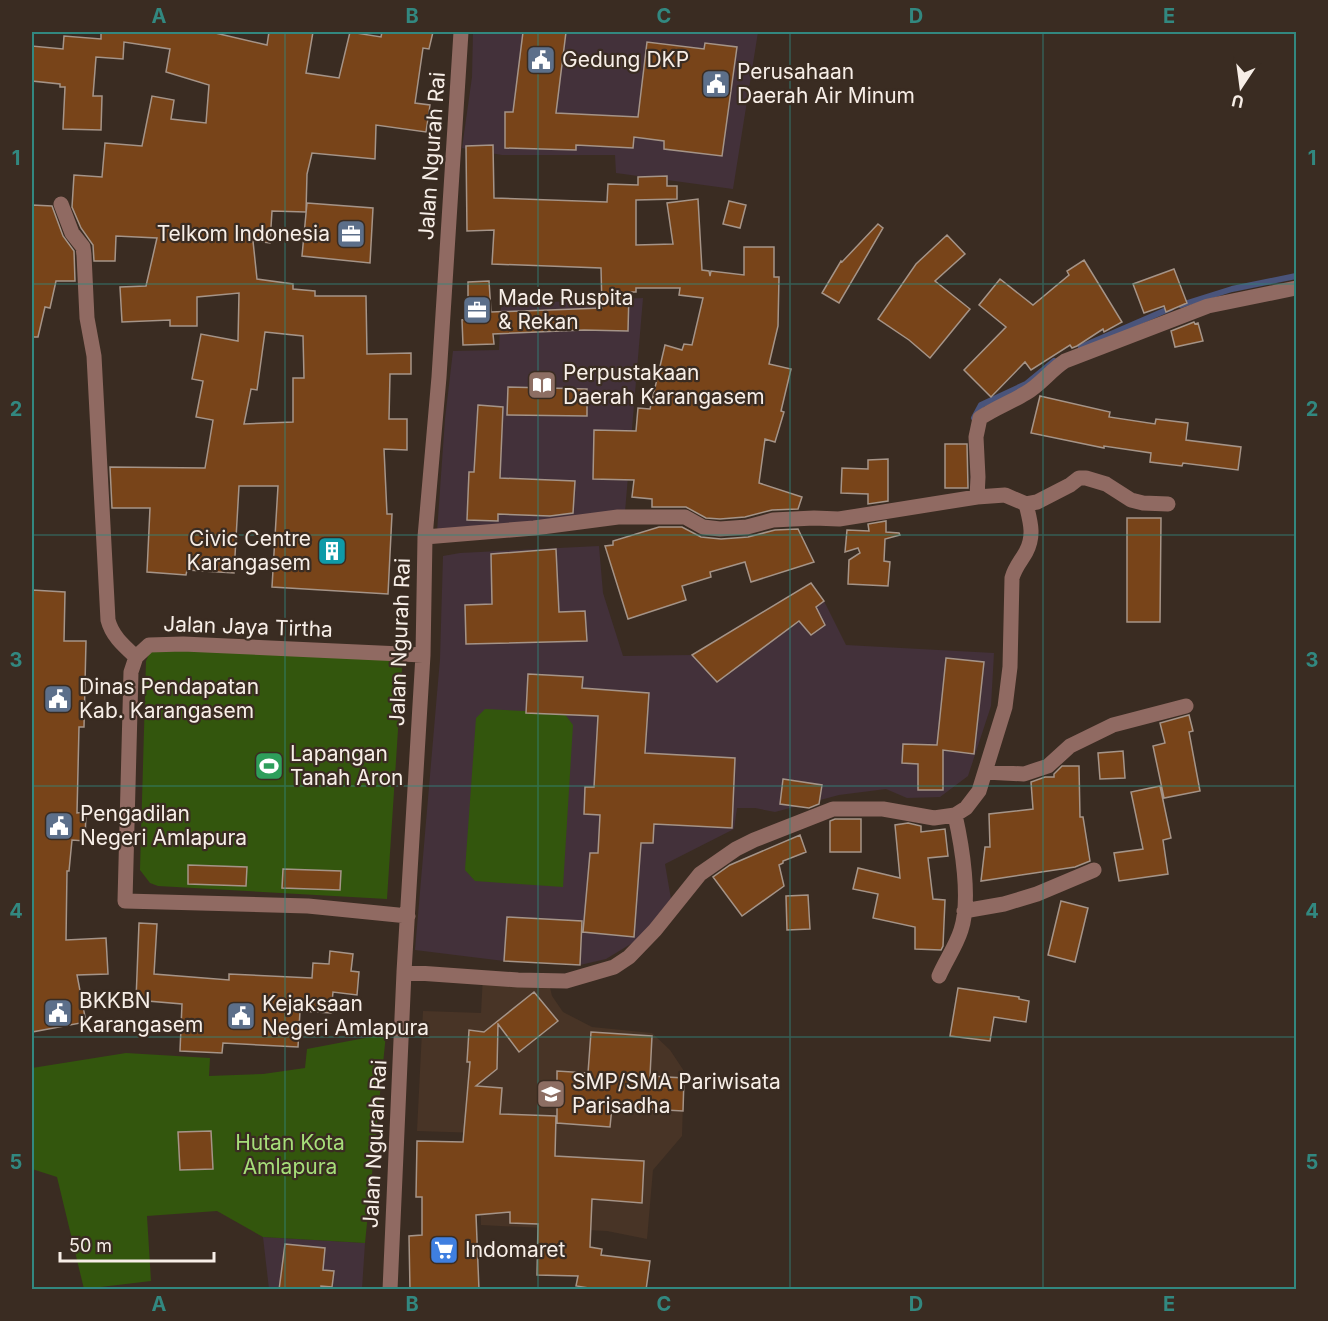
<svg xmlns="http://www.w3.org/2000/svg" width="1328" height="1321" viewBox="0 0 1328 1321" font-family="Inter,sans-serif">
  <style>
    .commercial { fill: #43313a }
    .built { fill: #483426 }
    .green { fill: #33560d }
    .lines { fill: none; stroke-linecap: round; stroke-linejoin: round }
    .stream { stroke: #4a547b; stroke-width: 6 }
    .building { fill: #784419; stroke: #a59488; stroke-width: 1.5; fill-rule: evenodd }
    .minor { stroke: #906a62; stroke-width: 15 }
    .grid { fill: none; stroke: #328880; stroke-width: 1.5; stroke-opacity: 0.55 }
    .labels { text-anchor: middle; stroke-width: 4.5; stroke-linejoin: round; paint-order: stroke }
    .poi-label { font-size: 21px; fill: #f7eee7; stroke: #3a2c22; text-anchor: start }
    .street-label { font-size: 21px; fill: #f7eee7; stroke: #3a2c22 }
    .park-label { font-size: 21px; fill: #a6de79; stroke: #3a2c22 }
    .neatline { fill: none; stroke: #328880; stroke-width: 2 }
    .grid-label { font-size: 20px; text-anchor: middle; font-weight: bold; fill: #328880 }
  </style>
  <rect width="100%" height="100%" fill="#3a2c22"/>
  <path class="commercial" d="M473 32H758L733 189 616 173 615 155H502L462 148 472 77Z
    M643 298 625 512 437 532 445 419 453 351 499 350 501 304Z
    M599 546 603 593 623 656 692 655 811 583 824 601 846 645 994 653 991 706 968 776 940 797 907 798 886 789 839 795 775 812 755 808H737L734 829 665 864 671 899 639 939 606 959 580 965 504 961 415 950 440 659 443 556 460 553Z
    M263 1237 365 1243 362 1289H269Z"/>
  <path class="built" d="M483 975 548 979 552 996 563 1012 592 1027 652 1033 670 1050 684 1071 682 1136 653 1170 647 1239 607 1231 481 1225 479 1133 417 1131 423 1011 481 1013Z"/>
  <path class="green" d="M151 650 403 653 387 899 158 886 150 883 140 870 146 661Z
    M485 709 564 713 573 725 563 887 475 881 465 870 476 718Z
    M386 1034 365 1243 263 1237 217 1211 147 1216 151 1281 84 1289 57 1177 32 1169V1068L126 1053 210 1058 209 1076 263 1074 305 1068 307 1049Z"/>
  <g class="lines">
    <path class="stream" d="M1181 305 1232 289 1296 276
      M1081 347 1171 308
      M974 418 981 405 1026 384 1054 361"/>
  </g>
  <path class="building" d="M101 32H211L267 45 269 32H313L306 73 339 78 350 32 381 37 382 32H433L429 49 423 48 415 103 430 105 426 132 376 125 375 159 312 153 307 174 306 212 272 211 270 243 253 241 257 279 293 284V289L315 291V296H366L367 354 411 353V374H390L389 419H407V450L384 449 387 514H392L388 594 272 587 278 486H239L234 573 187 570 186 575 147 572 150 508H112L110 467 205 468 213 420 196 417 203 381 192 379 201 334 238 341 239 293 197 297V326H170V320L122 322 120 287 146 286 157 238 116 236 115 261H94L93 245 81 228 72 207 74 175 102 177 105 143 142 146 152 96 174 100 171 119 206 123 209 85 166 72 170 49 124 42 123 59 96 57 93 96H102L101 130 63 129 65 87H60V84L32 81V46L63 49 64 36 101 39ZM265 332 303 336 304 378H293V422L244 424 251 389 257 390Z
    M523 32H566L556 113 638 117 647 42 704 49 705 43 737 47 722 156 664 149V141L634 137 633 148 576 145V150L505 148V112H513Z
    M493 145 494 198 607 202 608 184 638 185V177L667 176V186H677V199L636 200V245L673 244 667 203 698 199 702 270 709 271 710 276 711 271 744 275V247H774V277H779L778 326 769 364 791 369 781 411 784 412 775 442 765 439 759 483 802 497 798 509 772 510 745 517 720 519 706 518 686 507H652V499L632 497 634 480 593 479 594 430 636 431 638 408 650 409 665 345 682 350 684 344 692 345 703 298 679 295 680 288H636V292H629L628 331 584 330 493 334 494 344 463 345 462 320 468 319V282L489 281 491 312 602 308 601 268 492 264 494 230 467 231 466 146Z
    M729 201 746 205 740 228 723 224Z
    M307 203 373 208 370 263 302 256Z
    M32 205 52 206 63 236 74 251 75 281H56L50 308 45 307 38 337H32Z
    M878 224 883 228 839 303 822 293 841 261 842 262Z
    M947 235 965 254 935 281 970 309 930 358 909 340 878 319 916 264Z
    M1084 260 1122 322 1104 332 1103 329 1077 346 1072 348 1070 345 1031 370 1025 362 991 397 964 370 1006 327 979 305 1000 279 1033 305 1069 275 1067 271Z
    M1174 269 1187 303 1166 312 1164 306 1144 313 1133 284Z
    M1194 322 1195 324 1198 323 1203 341 1175 347 1171 331Z
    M508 387 587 389V416L507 415Z
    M1040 396 1110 412 1109 417 1155 424 1156 419 1188 423 1186 440 1241 447 1238 470 1183 463 1182 466 1150 462 1151 453 1104 446V448L1031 433Z
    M478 405 503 407 500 478 575 481 573 513 550 516 498 514V521L467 520 469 472H474Z
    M945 444H967L968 488H945Z
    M888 459V501L868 504V494L841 493 842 468 868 469V460Z
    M1127 518H1161L1160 622H1127Z
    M886 521V532L899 533 900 535 885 539 884 561 890 562 888 586 848 584 849 560 860 553 858 548 845 552 847 530 869 531 868 524Z
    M659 527H682L701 537 721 539 748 537 775 530 798 529 814 562 751 582 745 562 710 572 711 577 682 586 686 600 628 619 605 546 613 545V541Z
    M556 549 559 612 585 611 587 641 466 644 465 605 492 604 491 554Z
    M811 583 824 601 816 607 825 625 811 635 799 621 717 682 692 655Z
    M32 590 65 592 64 641H86L84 727H79L77 813 86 812 85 841 72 840 69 871H67L66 940 106 938 108 974 77 975 86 1022 32 1032Z
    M946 658 984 662 974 754 943 750V790H918V764L902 763 903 744 937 745Z
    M528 674 583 677 582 688 649 693 645 753 735 758 732 828 654 824 653 843H641L634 937 583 932 590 853H598L600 815 584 814 585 787H594L598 716 526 713Z
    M1189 715 1193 731 1189 732 1200 791 1164 798 1153 746 1165 743 1160 723Z
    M1123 751 1125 778 1100 779 1098 753Z
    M1062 766H1079L1080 817H1083L1090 861 1075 867 981 881 985 847H990L989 814 1033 809 1031 782 1045 777H1054V774Z
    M783 779 822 785 819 804 809 808 780 804Z
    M1160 786 1171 838 1163 840 1168 874 1119 881 1114 853 1143 849 1131 792Z
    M835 819H861V852H830V821Z
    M908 823 921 826V832L945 829 948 856 928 858 933 899 945 900 943 946 941 950 915 949V927L873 918 878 894 853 889 858 868 900 878 895 825Z
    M800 835 806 852 783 861V863L779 865 784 886 742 916 713 877 730 865Z
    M188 865 247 867 246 886 188 884Z
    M283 869 341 871 340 890 282 888Z
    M808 895 810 929 787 930 786 896Z
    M1061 901 1088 908 1075 962 1048 955Z
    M507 917 582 921 580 965 504 961Z
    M139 923 157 924 154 974 229 980V974L312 978 313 963 329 964 330 951 353 954 351 971 359 972 357 995 333 992 331 1013 300 1011 298 1047 223 1043 222 1053 180 1051 182 1004 136 1000Z
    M958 988 1019 997V999L1029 1001 1026 1022 994 1017 990 1041 950 1036Z
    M534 992 558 1021 519 1052 498 1024 497 1069 476 1086 502 1088 500 1114 556 1116 555 1156 644 1161 642 1203 592 1199 590 1247 602 1249 601 1255 650 1261 646 1290H602L576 1286 578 1276 537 1275 538 1224 510 1223V1212L476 1215 479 1290H410L409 1236 422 1235V1197H416L417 1141 463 1142 470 1062H467L469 1030 484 1032Z
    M591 1032 652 1036 650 1076 684 1078 683 1111 612 1107 610 1127 557 1123V1071L588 1073Z
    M211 1131 213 1169 180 1170 178 1132Z
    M285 1244 325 1248 323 1270 334 1271 332 1287 321 1286V1290H279Z"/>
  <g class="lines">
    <path class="minor" d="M61 204 72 233 83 247 84 255 87 318 94 356 108 620C112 636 124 646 136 657
      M977 497 978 477 976 437 980 418C995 408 1011 402 1026 393 1040 385 1051 370 1065 361L1208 306 1296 288
      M425 537 534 528 618 517H685L703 527 720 529 747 527 773 520 814 518 839 519 977 497 1005 495 1026 504 1037 502 1070 485 1079 478H1086L1106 484 1131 500 1143 503 1168 504
      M985 772 1024 774 1048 766 1070 746 1113 725 1186 706
      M964 911 1004 904 1037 894 1094 870
      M408 916 308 906 125 901 131 672 136 657 149 645 183 644 423 655
      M404 972 518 980 566 981 614 967 629 957 655 930 700 874 736 849 754 840 833 809H883L934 818 955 815 966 808 979 791 1005 707 1010 667 1012 578C1015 567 1021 561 1026 552 1035 535 1030 521 1026 504
      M939 976C946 960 956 946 961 930 971 900 962 846 955 815
      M390 1290 404 972 423 655 425 537 439 377 461 32"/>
  </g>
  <path class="grid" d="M285 32V1290M538 32V1290M790 32V1290M1043 32V1290M32 284H1296M32 535H1296M32 786H1296M32 1037H1296"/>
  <defs>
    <g id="civic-square" transform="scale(1.5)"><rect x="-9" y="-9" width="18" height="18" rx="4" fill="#5c6f8a" stroke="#3a2c22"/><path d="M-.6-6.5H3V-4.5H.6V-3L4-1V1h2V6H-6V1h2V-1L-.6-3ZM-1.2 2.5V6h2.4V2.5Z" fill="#fff"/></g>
    <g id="office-square" transform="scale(1.5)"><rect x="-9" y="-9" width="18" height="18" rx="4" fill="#5c6f8a" stroke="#3a2c22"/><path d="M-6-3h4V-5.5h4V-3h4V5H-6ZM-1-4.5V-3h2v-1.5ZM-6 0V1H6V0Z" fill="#fff"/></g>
    <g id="library-square" transform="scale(1.5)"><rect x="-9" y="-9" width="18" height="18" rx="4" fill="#8d6e63" stroke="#3a2c22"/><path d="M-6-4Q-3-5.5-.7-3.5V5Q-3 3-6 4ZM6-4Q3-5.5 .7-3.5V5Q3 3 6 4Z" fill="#fff"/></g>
    <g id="building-square" transform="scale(1.5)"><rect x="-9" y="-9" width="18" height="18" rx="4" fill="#0f9aa8" stroke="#3a2c22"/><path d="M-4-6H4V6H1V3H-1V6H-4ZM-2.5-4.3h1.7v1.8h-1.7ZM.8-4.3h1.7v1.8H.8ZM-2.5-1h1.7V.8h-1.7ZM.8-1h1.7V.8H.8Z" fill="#fff"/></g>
    <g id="stadium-square" transform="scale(1.5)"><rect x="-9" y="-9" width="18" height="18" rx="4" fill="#2e9e5b" stroke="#3a2c22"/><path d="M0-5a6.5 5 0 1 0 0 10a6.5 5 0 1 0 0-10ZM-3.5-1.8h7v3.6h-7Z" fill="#fff"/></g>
    <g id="school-square" transform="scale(1.5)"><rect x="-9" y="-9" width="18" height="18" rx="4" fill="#8d6e63" stroke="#3a2c22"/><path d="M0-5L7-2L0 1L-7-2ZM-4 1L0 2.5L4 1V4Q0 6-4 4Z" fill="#fff"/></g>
    <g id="supermarket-square" transform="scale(1.5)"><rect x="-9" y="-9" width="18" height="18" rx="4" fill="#3f7fe0" stroke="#3a2c22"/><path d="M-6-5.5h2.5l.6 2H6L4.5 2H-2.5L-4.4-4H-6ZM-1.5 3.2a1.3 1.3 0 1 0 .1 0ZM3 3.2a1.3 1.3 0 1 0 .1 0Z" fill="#fff"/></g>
  </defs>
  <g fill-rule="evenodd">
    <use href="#civic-square" x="541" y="60"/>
    <use href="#civic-square" x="716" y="84"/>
    <use href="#office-square" x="351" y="234"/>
    <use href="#office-square" x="477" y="310"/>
    <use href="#library-square" x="542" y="385"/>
    <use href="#building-square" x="332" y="551"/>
    <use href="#civic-square" x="58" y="699"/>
    <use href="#stadium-square" x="269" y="766"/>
    <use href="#civic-square" x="59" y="826"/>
    <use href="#civic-square" x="58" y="1013"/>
    <use href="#civic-square" x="241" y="1016"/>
    <use href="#school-square" x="551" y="1094"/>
    <use href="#supermarket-square" x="444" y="1250"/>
  </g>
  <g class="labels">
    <g class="poi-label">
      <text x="562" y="67">Gedung DKP</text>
      <text x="737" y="79">Perusahaan<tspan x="737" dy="24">Daerah Air Minum</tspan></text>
      <text x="330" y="241" text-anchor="end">Telkom Indonesia</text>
      <text x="498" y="305">Made Ruspita<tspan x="498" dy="24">&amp; Rekan</tspan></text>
      <text x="563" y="380">Perpustakaan<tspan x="563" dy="24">Daerah Karangasem</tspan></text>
      <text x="311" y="546" text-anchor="end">Civic Centre<tspan x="311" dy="24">Karangasem</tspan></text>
      <text x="79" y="694">Dinas Pendapatan<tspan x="79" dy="24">Kab. Karangasem</tspan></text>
      <text x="290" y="761">Lapangan<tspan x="290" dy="24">Tanah Aron</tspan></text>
      <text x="80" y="821">Pengadilan<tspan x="80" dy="24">Negeri Amlapura</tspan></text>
      <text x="79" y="1008">BKKBN<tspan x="79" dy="24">Karangasem</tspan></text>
      <text x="262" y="1011">Kejaksaan<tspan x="262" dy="24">Negeri Amlapura</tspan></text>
      <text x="572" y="1089">SMP/SMA Pariwisata<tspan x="572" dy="24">Parisadha</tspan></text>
      <text x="465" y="1257">Indomaret</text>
    </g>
    <g class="street-label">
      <text transform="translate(432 156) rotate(-86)" y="7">Jalan Ngurah Rai</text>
      <text transform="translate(248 627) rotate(2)" y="7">Jalan Jaya Tirtha</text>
      <text transform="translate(400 642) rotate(-88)" y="7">Jalan Ngurah Rai</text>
      <text transform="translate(375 1144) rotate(-87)" y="7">Jalan Ngurah Rai</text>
    </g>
    <g class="park-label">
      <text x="290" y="1150">Hutan Kota<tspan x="290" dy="24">Amlapura</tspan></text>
    </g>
  </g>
  <rect width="1328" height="1321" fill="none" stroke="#3a2c22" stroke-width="66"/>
  <g transform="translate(1241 87) rotate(193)" stroke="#3a2c22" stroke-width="4.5" paint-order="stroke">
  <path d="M0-4.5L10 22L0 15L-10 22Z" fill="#f7eee7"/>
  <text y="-9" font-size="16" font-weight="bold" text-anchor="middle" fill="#f7eee7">U</text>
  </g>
  <path d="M60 1252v9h154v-9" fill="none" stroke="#f7eee7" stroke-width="3"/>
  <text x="69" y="1252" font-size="18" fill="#f7eee7" stroke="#3a2c22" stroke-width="4.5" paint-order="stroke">50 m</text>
  <rect x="33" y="33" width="1262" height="1255" class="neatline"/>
  <g class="grid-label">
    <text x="159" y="23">A</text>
    <text x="412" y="23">B</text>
    <text x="664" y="23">C</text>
    <text x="916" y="23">D</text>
    <text x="1169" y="23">E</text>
    <text x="16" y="165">1</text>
    <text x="1312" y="165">1</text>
    <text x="16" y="416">2</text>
    <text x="1312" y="416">2</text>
    <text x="16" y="667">3</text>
    <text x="1312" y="667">3</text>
    <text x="16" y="918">4</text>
    <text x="1312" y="918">4</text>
    <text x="16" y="1169">5</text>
    <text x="1312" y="1169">5</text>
    <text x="159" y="1311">A</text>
    <text x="412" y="1311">B</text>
    <text x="664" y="1311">C</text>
    <text x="916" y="1311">D</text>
    <text x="1169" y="1311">E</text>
  </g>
</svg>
